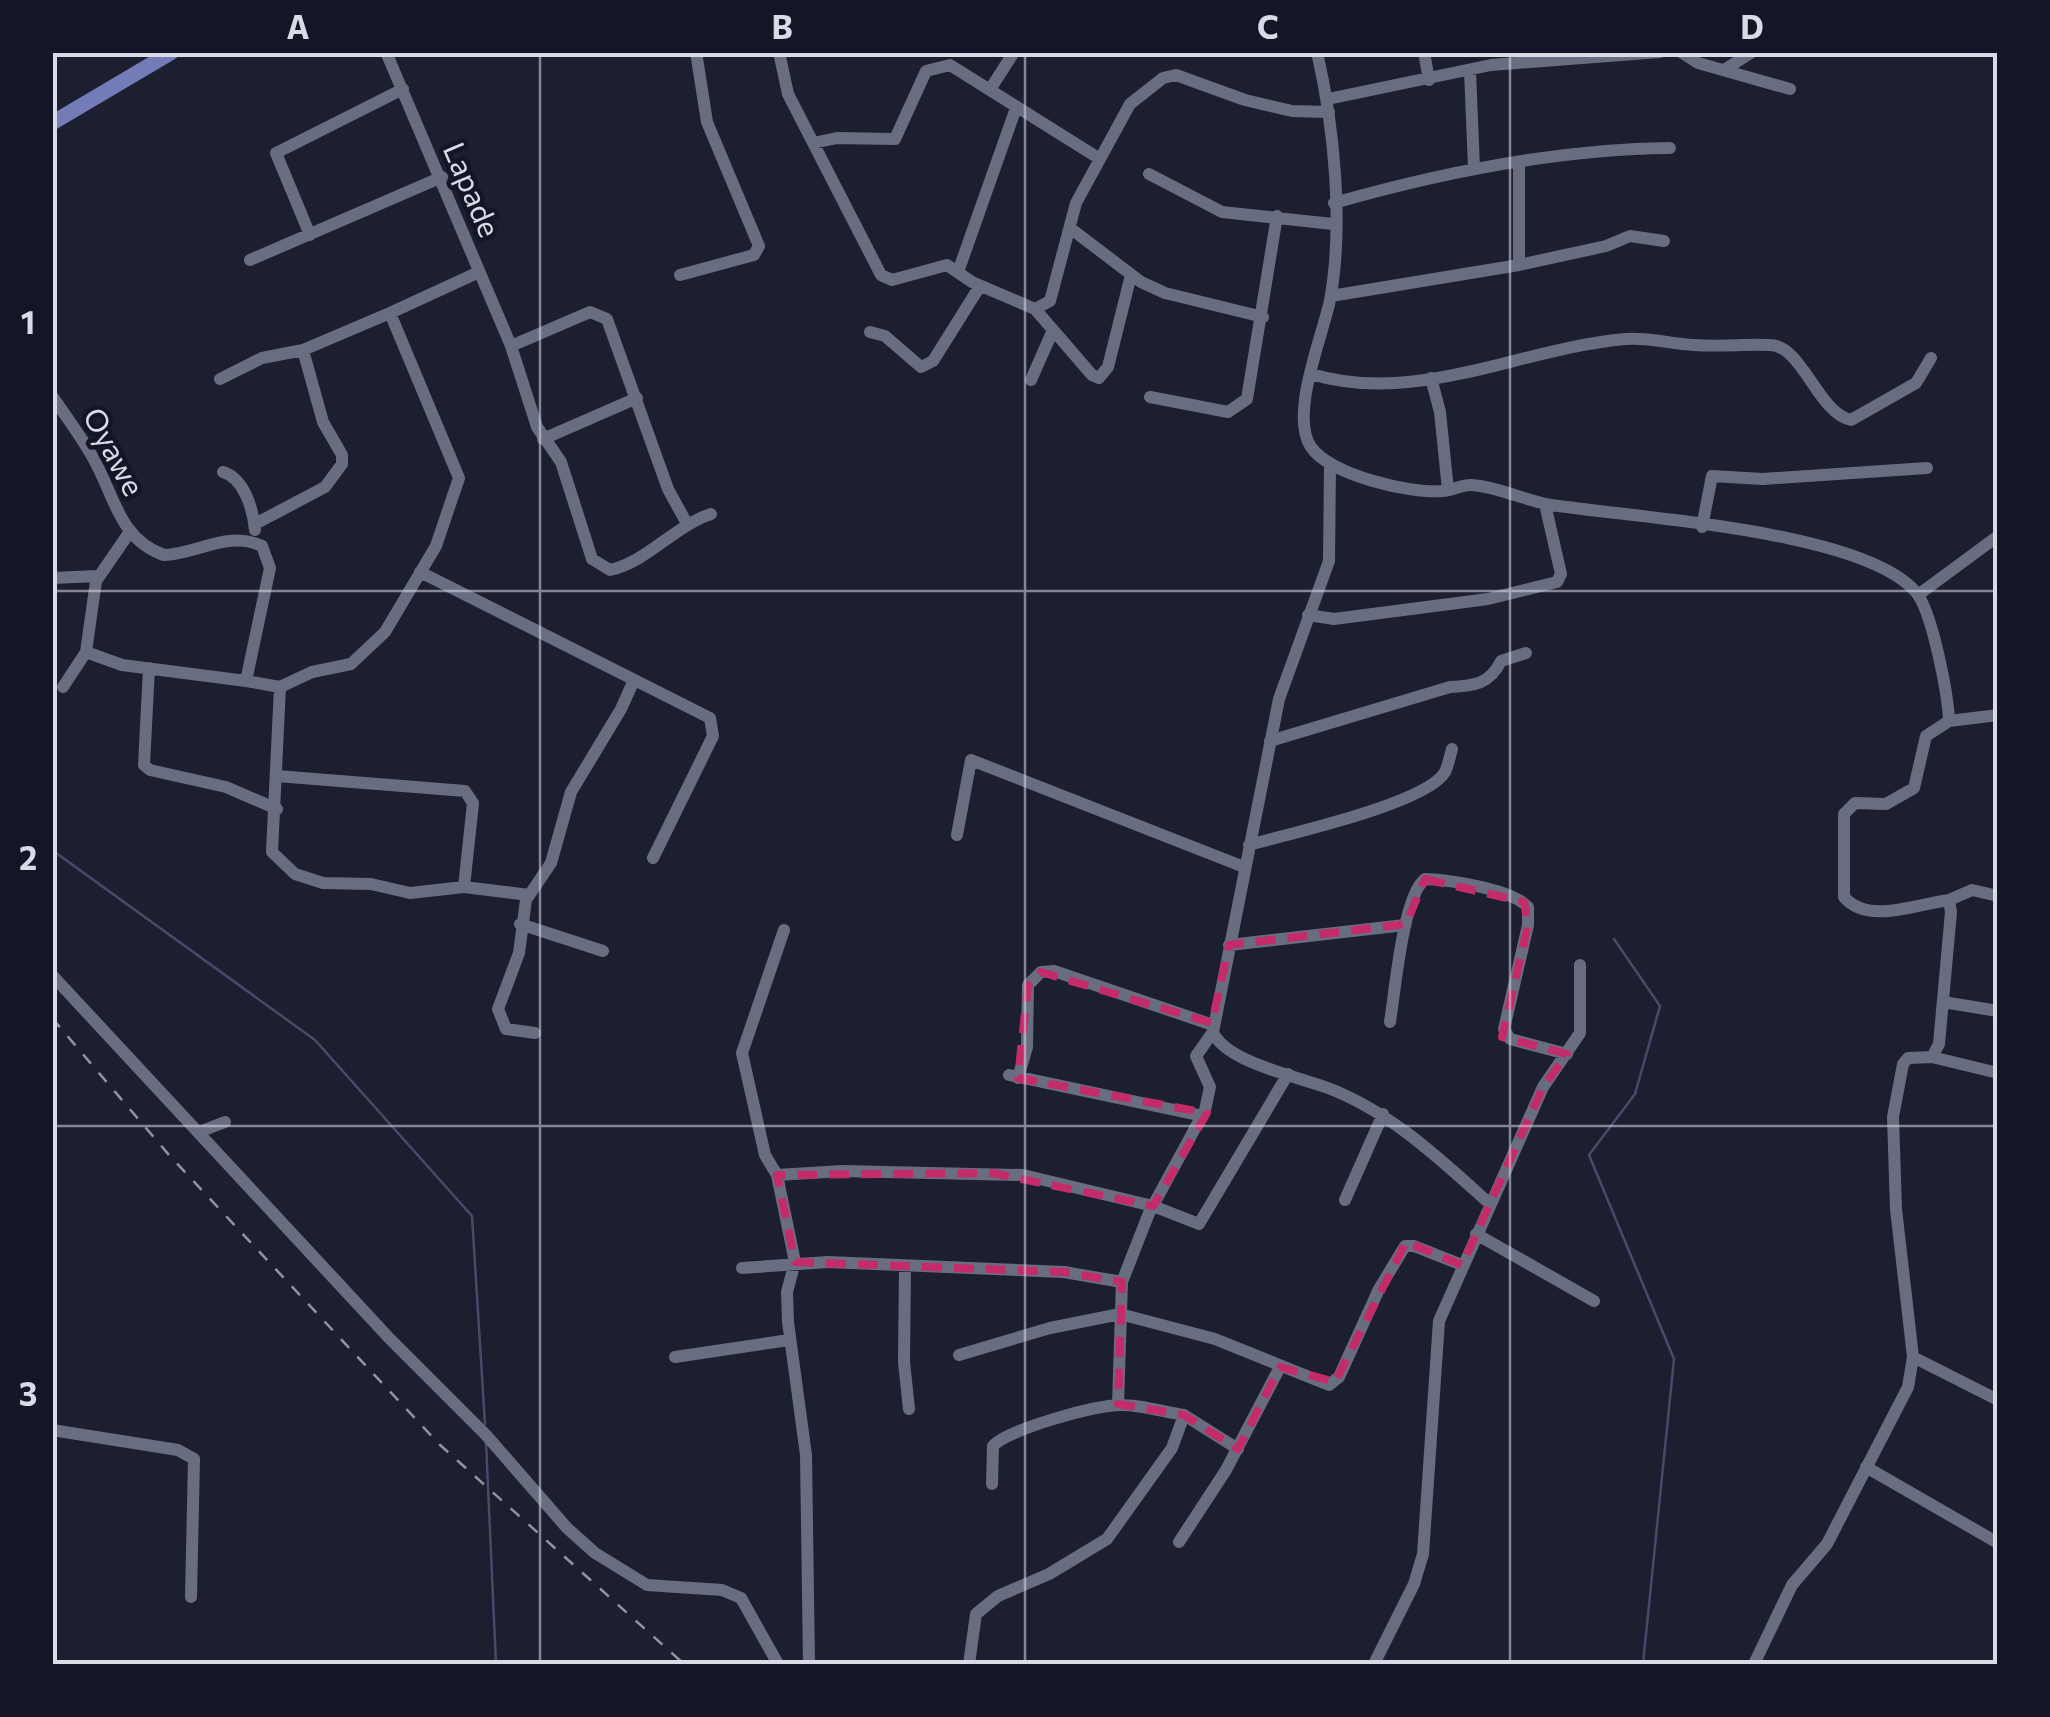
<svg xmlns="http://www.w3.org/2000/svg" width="2050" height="1717" viewBox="0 0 2050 1717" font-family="Commissioner,sans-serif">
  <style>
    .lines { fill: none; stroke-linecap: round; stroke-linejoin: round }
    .stream { stroke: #49496a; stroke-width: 2.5 }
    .minor { stroke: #696d82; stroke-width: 12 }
    .major { stroke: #737cb7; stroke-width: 15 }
    .rail { stroke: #9294a2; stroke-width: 2.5; stroke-dasharray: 12 12; stroke-linecap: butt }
    .marked { fill: none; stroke: #c42c69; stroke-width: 8; stroke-dasharray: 20 12; stroke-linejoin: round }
    .grid { fill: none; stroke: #d9dbe7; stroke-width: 2.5; stroke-opacity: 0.55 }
    .labels { text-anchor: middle; stroke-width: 9; stroke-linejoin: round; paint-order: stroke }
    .street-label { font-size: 30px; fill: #d9dbe7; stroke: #131626 }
    .neatline { fill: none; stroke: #d9dbe7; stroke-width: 4 }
    .grid-label { font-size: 32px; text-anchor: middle; font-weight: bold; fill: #d9dbe7 }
  </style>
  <rect width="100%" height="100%" fill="#1c1f30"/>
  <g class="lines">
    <path class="stream" d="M52 850 315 1040 472 1216 485 1424
      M1614 939 1660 1006 1635 1094 1589 1155 1674 1359 1643 1664
      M486 1442 496 1664"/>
    <path class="minor" d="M386 52 511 346 537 427 561 462 592 559 610 570C647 562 674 526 711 514
      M779 52 788 94 881 275 892 280 947 265 972 282 1035 309 1050 301 1076 203 1130 104 1163 78 1176 75 1245 100 1292 111 1329 112
      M1317 52C1334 126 1344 225 1330 300 1323 335 1289 415 1311 447 1330 475 1410 494 1443 491 1453 491 1462 484 1472 485 1499 487 1526 501 1552 505 1636 518 1860 530 1915 591 1932 609 1948 695 1949 721L1926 736 1914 788 1886 804 1855 803 1844 814V897C1868 925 1916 904 1949 900L1951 912 1939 1044 1932 1057 1908 1058 1903 1064 1893 1117 1896 1209 1913 1357 1908 1387 1827 1544 1792 1585 1754 1664
      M1424 52 1429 80
      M1681 52 1698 63 1790 89
      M1724 70 1752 52
      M1470 71 1474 168
      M991 88 1014 52
      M1328 99 1491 65 1660 52
      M813 143 837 138 895 139 926 71 950 65 1100 159
      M1149 174 1222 212 1333 224
      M1334 203C1443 172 1557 149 1670 148
      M1070 228 1141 282 1165 293 1263 317
      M310 235 276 153 403 89
      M250 260 442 177
      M1519 265V163
      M958 272 1016 108
      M680 275 754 255 759 246 707 122 696 52
      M1331 296 1519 265 1606 246 1630 236 1664 241
      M1035 309 1092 375 1099 378 1108 367 1131 275
      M870 332 885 336 921 367 933 361 980 286
      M511 346 590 312 607 319 668 489 686 522
      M1311 374C1417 406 1520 348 1626 339 1649 337 1671 344 1694 345 1720 347 1745 344 1770 345 1802 345 1818 413 1851 420L1916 383 1931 358
      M1431 378 1440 412 1448 490
      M220 379 262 358 303 350 390 313
      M1031 380 1053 330
      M52 396C66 416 80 435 92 456 114 493 118 539 164 555 197 554 229 530 262 546L270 568 246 681 280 687 312 672 351 664 385 632 436 546 459 478 390 313 479 272
      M1150 397 1228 412 1247 399 1277 216
      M543 439 637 398
      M1330 466 1329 561 1279 699 1213 1032C1225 1062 1299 1077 1328 1088 1391 1112 1441 1160 1490 1204
      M223 472C244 478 253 509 255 530
      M255 524 325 487 342 464V455L323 422 303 350
      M1702 527 1712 476 1763 479 1927 468
      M420 572 710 718 713 736 653 858
      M52 578 98 576
      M1918 595 1998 536
      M1308 615 1334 619 1488 599 1557 582 1561 574 1545 504
      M86 652 122 665 246 681
      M149 668 144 765 150 770 226 787 277 809
      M63 687 86 652 96 581 129 533
      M280 687 272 852 295 874 323 883 371 884 410 893 464 887 529 895
      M1949 721 1998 715
      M1270 741 1450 687C1474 686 1490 684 1501 661L1526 653
      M277 776 465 791 473 803 464 887
      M957 835 971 760 1244 867
      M1249 845C1287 834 1426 804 1445 772 1448 766 1450 756 1452 749
      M1949 900 1972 890 1998 896
      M520 924 603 951
      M784 930 742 1053 765 1155 777 1175 795 1262 787 1292 788 1322 806 1455 809 1664
      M1229 945 1405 925
      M52 975 390 1339 486 1435 567 1528 595 1553 647 1585 722 1590 741 1598 778 1664
      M1943 1002 1998 1011
      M1390 1022C1395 991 1403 896 1425 879 1450 880 1511 889 1528 907V925L1504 1029 1510 1039 1567 1054
      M535 1033 506 1029 498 1009 519 953 526 900 551 863 571 792 621 709 634 680
      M1932 1057 1998 1073
      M1009 1075 1203 1116
      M1018 1078 1027 1047 1028 985 1041 972 1054 971 1213 1025
      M199 1132 225 1122
      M777 1175 842 1171 1023 1175 1153 1206 1199 1224 1288 1074
      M1345 1200 1383 1114
      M1476 1234 1594 1301
      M905 1266 904 1362 909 1409
      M742 1268 828 1262 1064 1272 1122 1282
      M959 1355 1050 1328 1120 1314 1215 1339 1329 1385 1339 1377 1379 1289 1405 1246H1414L1462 1265
      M675 1357 789 1340
      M1913 1357 1998 1400
      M1118 1404 1122 1282 1149 1213 1205 1110 1210 1087 1196 1056 1213 1032
      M1184 1415 1238 1449
      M52 1430 178 1450 194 1459 191 1597
      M1866 1467 1998 1543
      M1179 1542 1226 1470 1280 1367
      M969 1664 976 1614 998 1596 1049 1574 1107 1539 1172 1448 1184 1415C1164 1412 1142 1405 1121 1405 1098 1404 1006 1430 993 1446L992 1484
      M1374 1664 1414 1584 1423 1554 1439 1321 1543 1087 1580 1033V965"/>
    <path class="major" d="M52 123 172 52"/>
    <path class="rail" d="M52 1018 169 1155 439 1444 684 1664"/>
  </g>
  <path class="marked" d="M1425 879 1524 902 1528 925 1502 1037 1567 1054 1543 1087 1462 1265 1406 1242 1335 1382 1280 1367 1238 1449 1184 1415 1118 1404 1122 1282 1064 1272 795 1262 777 1175 992 1173 1153 1206 1207 1113 1018 1078 1028 985 1041 972 1212 1023 1229 945 1406 924Z"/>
  <path class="grid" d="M540 52V1664M1025 52V1664M1510 52V1664M52 591H1998M52 1126H1998"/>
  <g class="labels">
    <g class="street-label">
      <text transform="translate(471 190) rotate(67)" y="10">Lapade</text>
      <text transform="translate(113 452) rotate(62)" y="10">Oyawe</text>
    </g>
  </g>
  <rect width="2050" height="1717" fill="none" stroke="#131626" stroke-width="110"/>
  <rect x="55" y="55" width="1940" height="1607" class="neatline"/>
  <g class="grid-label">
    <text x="298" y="39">A</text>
    <text x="782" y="39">B</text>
    <text x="1268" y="39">C</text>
    <text x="1752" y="39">D</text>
    <text x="28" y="334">1</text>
    <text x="28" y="870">2</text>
    <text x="28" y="1406">3</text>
  </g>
</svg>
